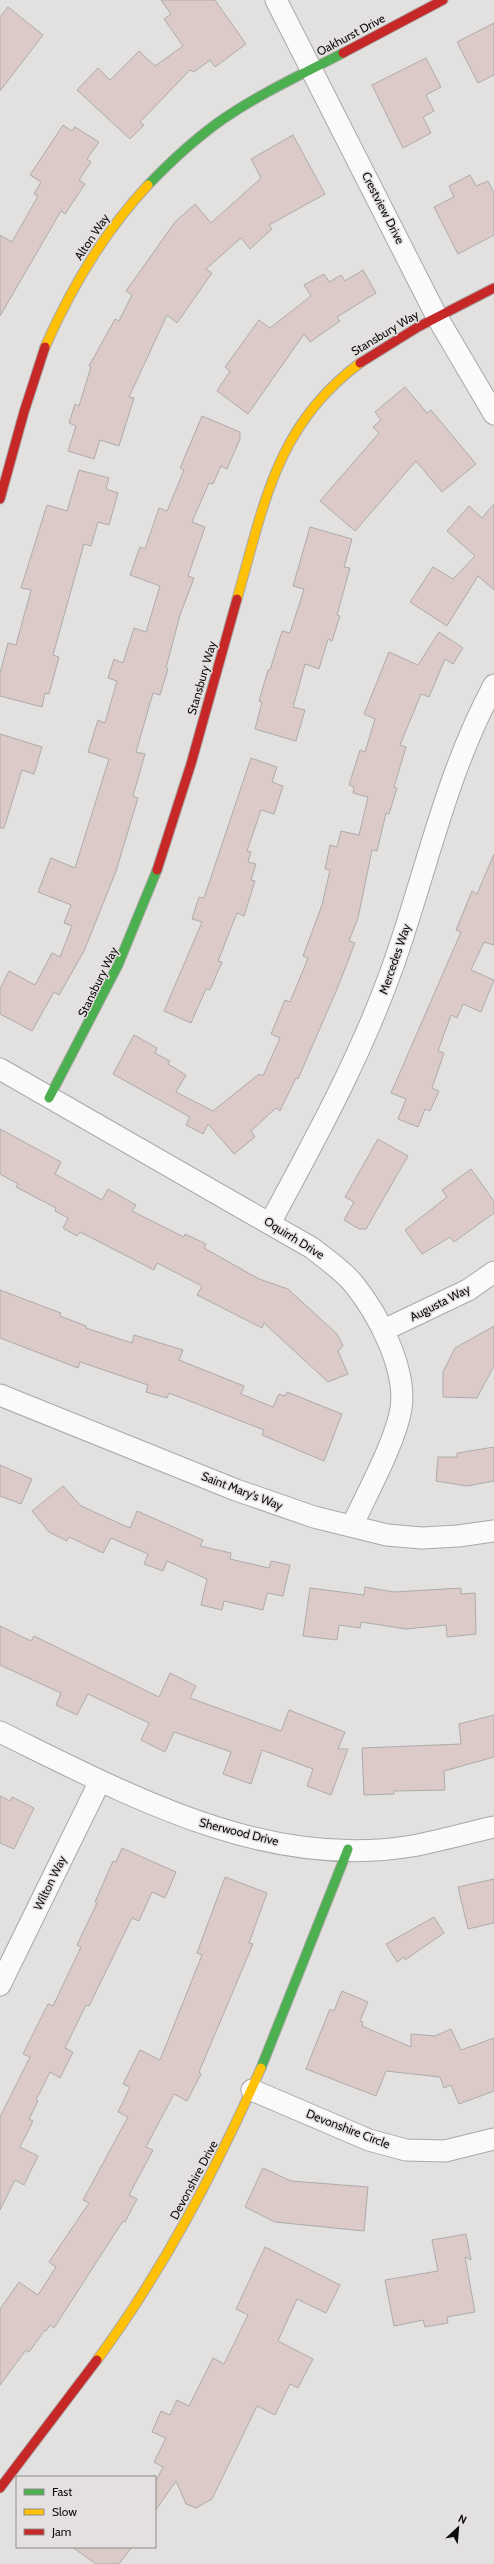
<svg xmlns="http://www.w3.org/2000/svg" width="494" height="2564" viewBox="0 0 494 2564" font-family="Cabin,sans-serif">
  <style>
    .building { fill: #dbcac8; stroke: #adacab }
    .lines { fill: none; stroke-linecap: round; stroke-linejoin: round }
    .street-casing { stroke: #aaa8a7; stroke-width: 23 }
    .fast-casing { stroke: #aaa8a7; stroke-width: 11 }
    .slow-casing { stroke: #aaa8a7; stroke-width: 11 }
    .jam-casing { stroke: #aaa8a7; stroke-width: 11 }
    .street { stroke: #fbfafa; stroke-width: 21 }
    .fast { stroke: #4caf50; stroke-width: 9 }
    .slow { stroke: #ffc107; stroke-width: 9 }
    .jam { stroke: #c62828; stroke-width: 9 }
    .labels { text-anchor: middle; stroke-width: 3; stroke-linejoin: round; paint-order: stroke }
    .street-label { font-size: 12px; fill: #0e0d0d; stroke: #e4e0df }
  </style>
  <rect width="100%" height="100%" fill="#e3e1e0"/>
  <path class="building" d="M161 0H215L246 44 215 67 210 60 194 72 190 70 140 122 144 125 130 139 77 90 98 68 110 80 139 51 155 66 183 46 164 19 171 14Z
    M8 7 43 35 0 91V17Z
    M494 23V75L478 83 457 42Z
    M426 58 441 87 426 95 434 111 423 117 431 133 403 148 372 85Z
    M63 125 72 131 75 127 99 142 87 159 91 162 79 180 85 184 65 214 61 211 0 316V235L12 242 38 196 34 194 41 182 30 175Z
    M293 135 325 194 269 225 272 229 250 249 241 238 206 269 212 273 177 323 167 315 129 397 134 398 119 446 100 440 94 459 68 451 76 426 69 423 75 404 79 406 91 367 89 366 115 319 119 321 132 295 126 291 175 222 195 204 211 223 261 178 251 159Z
    M470 175 476 186 488 181 494 193V235L458 254 434 207 454 197 449 186Z
    M363 270 376 293 337 317 340 321 310 342 304 334 248 414 217 391 230 371 225 367 259 320 270 328 311 296 304 285 324 274 329 282 341 275 345 281Z
    M405 387 427 413 431 410 476 464 442 492 416 461 355 531 320 501 379 433 373 427 381 420 375 412Z
    M202 416 240 432V439L227 469 221 466 213 484 209 483 192 522 205 527 188 576 194 578 180 615 166 668 168 669 160 695 153 693 136 752 145 754 133 796 138 798 116 871 84 951 59 995 54 992 32 1031 0 1014V989L9 971 35 985 52 953 60 957 72 926 64 923 71 905 38 892 51 858 75 868 109 759 88 752 98 720 105 723 117 681 108 678 114 659 123 663 134 628 146 632 160 586 130 575 140 547 145 549 159 508 167 511 184 470 180 468Z
    M79 470 109 478 106 489 118 493 109 525 98 522 91 546 84 544 53 655 59 657 49 694 45 693 42 707 0 696V673L8 643 16 645 31 590 21 588 47 505 67 511Z
    M494 504V590L478 576 447 626 410 602 433 567 453 579 475 556 447 531 469 506 482 518Z
    M310 527 352 539 344 567 350 568 337 615 340 616 332 641 328 639 319 669 305 664 293 707 305 710 296 741 255 729 262 702 259 701 268 670H270L282 631 290 633 304 589 293 586Z
    M439 632 463 648 453 664 445 659 429 697 421 694 400 745 406 747 394 787 397 788 389 814 386 813 377 851 372 850 358 918 349 941 355 943 337 989 298 1079 296 1078 280 1111 276 1108 251 1131 255 1137 234 1154 208 1124 203 1134 186 1125 190 1117 113 1074 134 1035 157 1048 155 1053 170 1061 168 1064 186 1075 176 1092 213 1111 259 1074 263 1076 280 1038 271 1034 285 1000 290 1002 308 958 303 956 322 905 330 870 325 869 330 845 337 847 341 831 359 835 368 797 353 793 354 787 349 785 360 750 365 752 375 719 364 714 389 652 418 665Z
    M0 734 42 747 34 774 22 770 4 828H0Z
    M251 758 277 767 272 782 283 786 274 814 261 810 247 851 251 852 248 862 256 864 251 880 255 881 244 916 237 913 218 961 222 962 210 990 206 989 191 1023 164 1011 202 922 192 919 199 897 204 898Z
    M494 854V945L484 942 471 970 494 980 481 1012 463 1004 457 1018 451 1015 438 1051 444 1053 432 1088 439 1091 430 1111 425 1109 418 1127 398 1119 406 1099 391 1093 461 932 456 930 472 891 477 894Z
    M0 1129 61 1162 55 1174 102 1200 108 1189 136 1205 132 1211 184 1237 185 1234 206 1244 204 1248 259 1279 288 1289 337 1334 343 1346 338 1351 348 1374 328 1382 264 1323 262 1328 197 1295 202 1286 157 1263 154 1270 80 1232 77 1236 63 1228 68 1218 55 1211 56 1208 16 1187 18 1184 0 1174Z
    M378 1139 408 1156 366 1229H359L344 1220 354 1202 345 1197Z
    M471 1169 494 1201V1213L454 1242 450 1237 422 1254 405 1230 447 1197 442 1190Z
    M0 1290 61 1313 60 1316 86 1326V1328L132 1343 134 1335 183 1350 179 1360 244 1386 241 1394 273 1407 279 1394 285 1396 287 1392 342 1414 324 1461 262 1435 264 1430 169 1393 167 1398 146 1392 148 1385 80 1362 78 1368 0 1338Z
    M494 1326V1366L477 1398 443 1397V1372L455 1348Z
    M494 1447V1481L467 1486 436 1481 438 1457H457V1453Z
    M0 1465 32 1479 21 1504 0 1496Z
    M63 1486 81 1506 130 1528 137 1511 203 1540 200 1546 231 1553 230 1559 269 1568 271 1561 290 1565 283 1596 267 1593 263 1610 224 1601 222 1610 201 1605 207 1579 167 1561 163 1571 144 1564 148 1554 111 1538 103 1553 69 1537 67 1541 49 1532 32 1511Z
    M365 1587 394 1592 461 1588V1594L475 1593 476 1634 447 1637 446 1625 406 1629 361 1622 360 1628 339 1625 337 1640 303 1636 310 1588 364 1595Z
    M0 1626 31 1641 34 1636 159 1697 170 1673 196 1686 190 1698 281 1731 289 1710 345 1732 338 1749H348L331 1795 307 1786 313 1769 262 1750 251 1784 223 1774 231 1752 174 1732 165 1752 141 1740 149 1723 88 1694 77 1715 56 1705 61 1693 0 1665Z
    M494 1715V1757L444 1771 445 1790 394 1791V1794L364 1795 362 1748 461 1744 459 1724Z
    M0 1796 10 1801 12 1797 34 1808 14 1849 0 1843Z
    M122 1848 176 1872 165 1898 152 1892 139 1921 132 1918 89 2006 86 2005 65 2048 73 2052 60 2078 50 2072 36 2100 38 2101 29 2119 33 2121 20 2147 38 2156 24 2185 15 2180 0 2210V2117L30 2057 23 2054 48 2004 53 2006 81 1947 77 1945 97 1903 95 1902 113 1861 116 1862Z
    M225 1877 267 1893 249 1943 253 1944 199 2072 201 2074 187 2101 174 2094 146 2147 153 2150 129 2195 137 2199 125 2222 123 2221 54 2328 50 2325 46 2331 45 2330 29 2352 26 2350 0 2385V2309L19 2282 38 2295 56 2267 49 2262 89 2203 83 2200 128 2117 118 2112 130 2087 123 2084 140 2050 160 2060 202 1955 197 1953Z
    M494 1879V1923L468 1929 458 1887Z
    M434 1917 444 1933 405 1960 404 1957 397 1962 386 1944Z
    M342 1991 368 2002 360 2021 363 2022 362 2026 411 2047V2034L435 2036 451 2029 461 2050 494 2038V2091L459 2104 451 2085 444 2088 440 2077 386 2071 376 2096 306 2069 330 2009 334 2011Z
    M263 2168 291 2181 368 2187 364 2231 275 2222 245 2207Z
    M466 2234 471 2260 465 2257 475 2312 447 2317 448 2323 425 2327 423 2320 394 2326 385 2280 438 2271 432 2240Z
    M265 2247 340 2285 326 2313 297 2299 278 2341 313 2359 298 2388 290 2384 275 2415 257 2406 212 2499 196 2508 186 2504 176 2481 155 2511V2483L163 2467 154 2462 166 2438 152 2432 161 2411 170 2415 177 2400 189 2406 213 2358 224 2364 248 2315 236 2309Z
    M72 2547H132L119 2564H96Z"/>
  <g class="lines">
    <g class="street-casing">
      <path id="street" d="M276 0 437 317 494 414
        M0 1069 312 1248C326 1259 342 1270 353 1283 378 1314 407 1368 401 1409 395 1443 367 1493 352 1526
        M270 1223C316 1138 362 1054 394 963 427 869 446 774 494 685
        M384 1330 468 1290 494 1272
        M0 1395 236 1490 314 1517 387 1535 422 1538 458 1536 494 1531
        M0 1732C127 1794 265 1871 412 1846 439 1841 467 1833 494 1827
        M0 1985 100 1781
        M252 2090 369 2140 406 2150 445 2151 494 2139"/>
    </g>
    <g class="fast-casing">
      <path id="fast" d="M148 185C171 161 196 138 223 119 261 93 303 74 343 53
        M49 1098 118 965 157 870
        M261 2068 348 1849"/>
    </g>
    <g class="slow-casing">
      <path id="slow" d="M45 347C71 288 104 232 148 185
        M237 599C264 505 276 425 360 363
        M97 2360C164 2269 215 2171 261 2068"/>
    </g>
    <g class="jam-casing">
      <path id="jam" d="M343 53 443 0
        M360 363 418 327 494 288
        M0 499 24 412 45 347
        M157 870 191 764 237 599
        M0 2488 97 2360"/>
    </g>
    <use href="#street" class="street"/>
    <use href="#fast" class="fast"/>
    <use href="#slow" class="slow"/>
    <use href="#jam" class="jam"/>
  </g>
  <g class="labels">
    <g class="street-label">
      <text transform="translate(351 35) rotate(-28)" y="4">Oakhurst Drive</text>
      <text transform="translate(383 208) rotate(63)" y="4">Crestview Drive</text>
      <text transform="translate(92 237) rotate(-56)" y="4">Alton Way</text>
      <text transform="translate(385 333) rotate(-31)" y="4">Stansbury Way</text>
      <text transform="translate(202 678) rotate(-74)" y="4">Stansbury Way</text>
      <text transform="translate(395 959) rotate(-71)" y="4">Mercedes Way</text>
      <text transform="translate(98 982) rotate(-64)" y="4">Stansbury Way</text>
      <text transform="translate(294 1238) rotate(32)" y="4">Oquirrh Drive</text>
      <text transform="translate(440 1303) rotate(-27)" y="4">Augusta Way</text>
      <text transform="translate(242 1491) rotate(21)" y="4">Saint Mary's Way</text>
      <text transform="translate(239 1832) rotate(14)" y="4">Sherwood Drive</text>
      <text transform="translate(50 1883) rotate(-64)" y="4">Wilton Way</text>
      <text transform="translate(348 2129) rotate(21)" y="4">Devonshire Circle</text>
      <text transform="translate(194 2180) rotate(-62)" y="4">Devonshire Drive</text>
    </g>
  </g>
  <rect x="16" y="2476" width="140" height="72" fill="#e4e0df" stroke="#8e8c8b"/>
  <rect x="24" y="2489" width="20" height="6" fill="#4caf50" stroke="#8e8c8b"/>
  <text x="52" y="2496" font-size="12" fill="#0e0d0d">Fast</text>
  <rect x="24" y="2509" width="20" height="6" fill="#ffc107" stroke="#8e8c8b"/>
  <text x="52" y="2516" font-size="12" fill="#0e0d0d">Slow</text>
  <rect x="24" y="2529" width="20" height="6" fill="#c62828" stroke="#8e8c8b"/>
  <text x="52" y="2536" font-size="12" fill="#0e0d0d">Jam</text>
  <g transform="translate(458 2528) rotate(26)" stroke="#e4e0df" stroke-width="3" paint-order="stroke">
  <path d="M0-3L7 15L0 10L-7 15Z" fill="#0e0d0d"/>
  <text y="-6" font-size="11" font-weight="bold" text-anchor="middle" fill="#0e0d0d">N</text>
  </g>
</svg>
